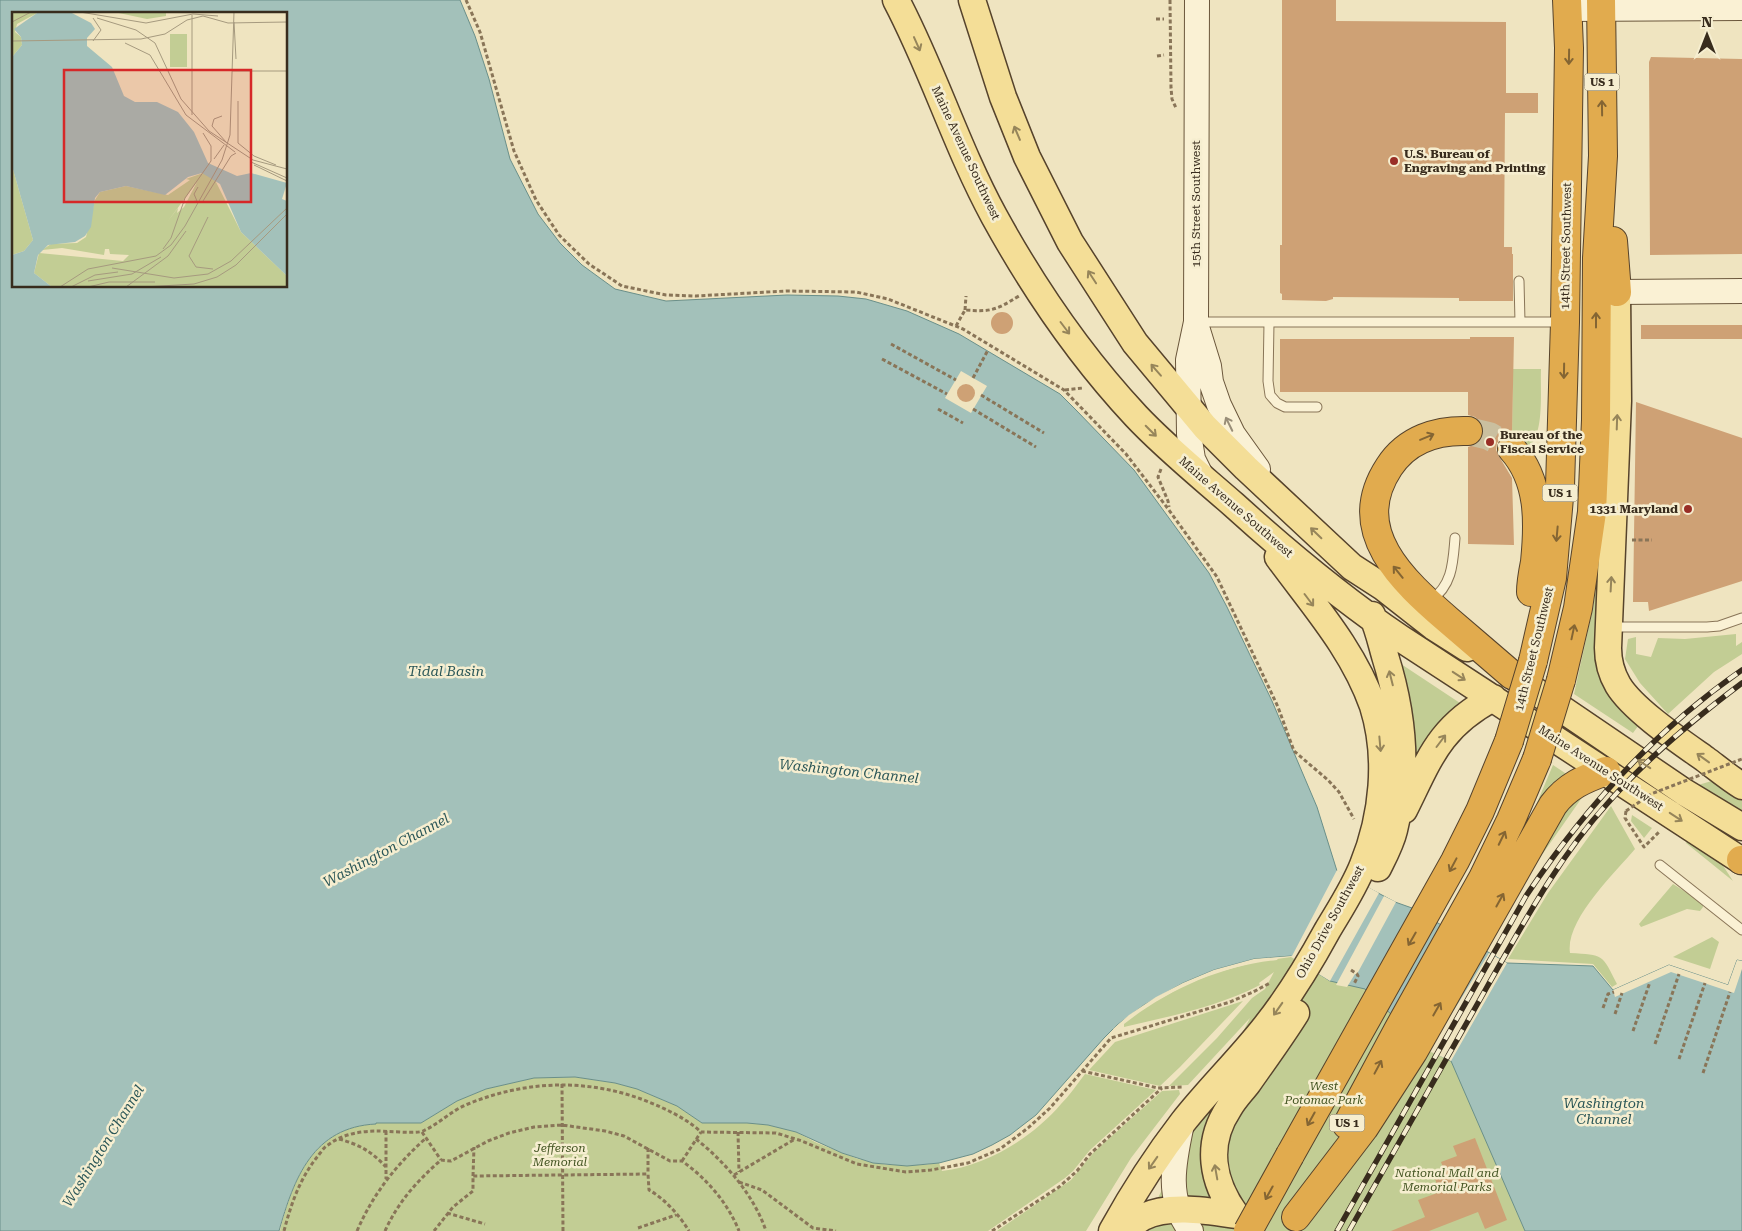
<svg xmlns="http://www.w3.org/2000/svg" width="1742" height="1231" viewBox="0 0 1742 1231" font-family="'Roboto Serif',serif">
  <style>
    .green { fill: #c2cd94 }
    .water { fill: #a3c1ba; stroke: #6a8f89; fill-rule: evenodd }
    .pier { fill: #efe4c0 }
    .building { fill: #cea175 }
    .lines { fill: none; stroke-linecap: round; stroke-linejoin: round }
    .highway-tunnel { stroke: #cabf9f; stroke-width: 28; stroke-dasharray: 28 14; stroke-linecap: butt }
    .lane-casing { stroke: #897558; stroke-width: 11 }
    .secondary-casing { stroke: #6a563b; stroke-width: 26 }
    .primary-casing { stroke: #56432c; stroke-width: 29 }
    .highway-casing { stroke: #56432c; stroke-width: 30 }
    .path { stroke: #897558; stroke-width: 3; stroke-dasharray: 4 2.5; stroke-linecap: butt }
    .lane { stroke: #faf1d4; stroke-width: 9 }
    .secondary { stroke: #faf1d4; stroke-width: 24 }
    .primary { stroke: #f4de97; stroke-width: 26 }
    .highway { stroke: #e1ab4e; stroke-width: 28 }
    .rail-casing { stroke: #382c1d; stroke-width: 5.5 }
    .rail { stroke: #f6eed0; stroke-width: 4; stroke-dasharray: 11; stroke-linecap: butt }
    .highway-bridge-casing { stroke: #56432c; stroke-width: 30; stroke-linecap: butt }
    .path-bridge { stroke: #897558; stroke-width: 3; stroke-dasharray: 4 2.5; stroke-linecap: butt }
    .highway-bridge { stroke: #e1ab4e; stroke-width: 28 }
    .oneway { stroke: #96855a }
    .oneway2 { stroke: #846533 }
    .oneway3 { stroke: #998e78 }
    .poi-dot { fill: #992e26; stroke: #f6eed0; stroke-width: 2 }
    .labels { text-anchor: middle; stroke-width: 5; stroke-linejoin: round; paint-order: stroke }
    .shield { fill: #f6eed0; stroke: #716653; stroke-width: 1 }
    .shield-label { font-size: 11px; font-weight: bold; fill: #382c1d }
    .street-label { font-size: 12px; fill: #382c1d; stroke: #f6eed0 }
    .poi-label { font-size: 12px; font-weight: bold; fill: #382c1d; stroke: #f6eed0; text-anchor: start }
    .park-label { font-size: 12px; font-style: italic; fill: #445523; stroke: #f6eed0 }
    .water-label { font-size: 14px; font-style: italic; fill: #2b5758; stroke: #f6eed0 }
    .inset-road { fill: none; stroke: #a69a7f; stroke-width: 1 }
    .view { fill: #d62828; fill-opacity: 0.15; stroke: #d62828; stroke-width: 2.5 }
    .inset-edge { fill: none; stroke: #382c1d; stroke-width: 2.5 }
  </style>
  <rect width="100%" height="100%" fill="#efe4c0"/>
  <path class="green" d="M1513 369H1541C1540 390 1545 434 1528 448L1512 435Z
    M1606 522 1600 605 1641 722 1633 733 1574 694 1593 608Z
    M1736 634V646L1742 642V654L1714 672 1668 714 1640 683 1625 659 1628 639 1636 637V654L1651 657 1658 638 1685 639Z
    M1398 662 1463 705 1417 759 1414 752 1413 718Z
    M1553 765 1571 777 1520 843Z
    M1715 780 1742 796V811L1705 790 1688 788Z
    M1588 789 1486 935 1565 798Z
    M1611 806 1635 849C1615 873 1565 920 1570 953 1604 955 1602 954 1617 984L1612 987 1593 964 1508 959 1548 893Z
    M1632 815 1652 828 1644 838 1631 821Z
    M1688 840 1720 861 1733 881 1686 843Z
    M1336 873 1429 1051 1451 1061 1453 1064 1525 1231H1141L1250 1018 1188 1085 1169 1086 1217 1038 1252 998 1265 989 1274 972 1259 983 1260 985C1217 1007 1171 1016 1124 1027V1024C1169 989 1221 966 1277 960Z
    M1673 884 1703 903V907L1700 911 1687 909 1641 927 1639 924Z
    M1712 937 1719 942 1710 969 1673 957Z
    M1243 1001 1180 1067 1160 1086 1089 1070 1115 1042Z
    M1085 1074 1156 1090 1090 1150 1073 1171 1065 1178 988 1231H280C294 1178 313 1127 376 1124V1122L421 1123 457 1101 486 1089 534 1078 575 1077 615 1083 637 1089 677 1106 702 1123 747 1122 768 1125 796 1132 817 1143 858 1159 887 1165H923L939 1163 942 1171C986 1166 1032 1138 1061 1104 1070 1095 1077 1084 1085 1074Z
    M1179 1090 1180 1094 1131 1158 1086 1231H997L1071 1180 1094 1152 1162 1091Z"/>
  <path class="water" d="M0 0H460L475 36 489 79 510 159 538 214 560 243 582 265 615 289 666 301 787 295 838 296 866 299 907 311 959 334 1060 394 1076 410 1134 470 1209 573 1227 607 1272 701 1317 807 1337 871 1395 902 1412 908 1507 963 1593 966 1613 990 1669 965 1728 985 1737 960 1742 961V1231H1525L1451 1061 1427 1049 1365 989 1330 981 1291 956 1278 957 1254 959 1214 970 1183 983 1144 1005 1117 1025 1104 1038 1036 1115 1010 1135 992 1145 973 1154 939 1163 907 1166 873 1163 842 1153 796 1132 768 1125 747 1123H702L677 1106 637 1089 615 1083 575 1077 534 1078 486 1089 457 1101 421 1123H376V1124C313 1127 294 1178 279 1231H0ZM14 14H286V286H14Z"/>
  <path class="pier" d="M961 371 987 386 971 413 945 398Z
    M1337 870 1379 893 1330 981 1291 957 1255 962 1215 973 1185 985 1145 1007 1118 1028 1113 1029 1129 1015 1156 997 1183 983 1214 970 1254 959 1292 956Z
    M1384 896 1396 902 1357 974H1355L1347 987 1336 985Z
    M1489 953 1507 963 1451 1061 1429 1051Z
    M1737 960 1742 961V969L1734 993 1671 972 1615 997 1613 990 1669 965 1728 985Z"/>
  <path class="building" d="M1282 0H1336V21L1506 22V93H1538V113H1505L1504 247H1512V254H1513V301H1459V298L1333 297V299L1326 301 1282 300V294L1280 293V245H1282Z
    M1651 57 1742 59V254L1650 255 1649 62Z
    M991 323a11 11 0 1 1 22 0a11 11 0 1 1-22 0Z
    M1641 325H1742V339H1641Z
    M1470 337H1514L1512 434 1502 437 1497 443 1496 450 1500 458 1512 478 1514 545 1468 544V447L1476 444 1481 439 1484 431 1481 423 1475 417 1468 415V392H1280V339H1470Z
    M957 393a9 9 0 1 1 18 0a9 9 0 1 1-18 0Z
    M1636 402 1742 438V581L1649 611 1648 602H1633Z
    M1475 1138 1507 1220 1485 1229 1478 1212 1429 1231H1391L1425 1217 1418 1200 1440 1192 1435 1179 1446 1175 1441 1162 1457 1156 1453 1146Z"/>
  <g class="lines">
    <path class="highway-tunnel" d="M1468 431 1489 436 1512 449"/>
    <g class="lane-casing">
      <path id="lane" d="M1519 281 1520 322
        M1196 322H1563
        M1269 323 1268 381 1270 395 1277 403 1285 407H1317
        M1431 600C1453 585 1453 561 1455 538
        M1611 627H1707L1719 626 1742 618
        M1660 865 1742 930"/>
    </g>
    <g class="secondary-casing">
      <path id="secondary" d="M1197 0 1196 322 1188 360 1189 434 1193 459 1202 477
        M1567 9 1742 8
        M1617 292 1742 291
        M1197 327 1209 366 1211 382 1219 405 1233 434 1258 469
        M1182 1124C1174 1161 1165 1199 1191 1231"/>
    </g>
    <g class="primary-casing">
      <path id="primary" d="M896 0C933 70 956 146 994 216 1033 287 1080 356 1136 416 1166 448 1201 476 1234 505 1287 553 1341 598 1400 638L1742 861
        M972 0 1003 97 1027 157 1070 242 1135 343 1205 427 1246 468 1352 567 1383 587 1434 627 1467 648
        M1617 292 1618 401 1608 648C1608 661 1611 673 1618 685 1633 710 1681 742 1705 759 1717 768 1729 778 1742 786
        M1372 615C1378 628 1381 642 1385 656 1403 713 1409 771 1394 830 1391 843 1384 856 1378 868
        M1509 673 1684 792 1742 827
        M1404 810C1430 758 1439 727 1493 698
        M1236 1215C1212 1182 1205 1144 1229 1108 1234 1099 1242 1091 1248 1083 1264 1060 1281 1037 1296 1013
        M1112 1231C1133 1193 1156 1157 1183 1122 1209 1089 1239 1060 1265 1027 1289 997 1309 964 1327 931 1340 909 1354 888 1363 865 1383 816 1389 757 1373 706 1353 649 1313 605 1278 557
        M1124 1231C1130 1227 1136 1221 1143 1217 1169 1204 1208 1211 1236 1215"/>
    </g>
    <g class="highway-casing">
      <path id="highway" d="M1613 241 1617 292
        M1468 431C1437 430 1407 439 1389 467 1347 531 1403 581 1448 620 1469 638 1491 657 1512 675
        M1512 449C1540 480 1539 522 1535 562 1533 572 1531 582 1531 592
        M1533 661 1552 578 1560 486 1565 322 1569 48 1567 0
        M1561 680 1578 608 1592 512 1596 420 1597 258 1603 156 1601 0
        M1741 860H1742
        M1347 1125 1398 1030 1483 878 1511 820 1537 759
        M1290 1155 1455 861 1480 811 1509 741
        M1296 1217 1364 1128 1413 1052 1553 805C1567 786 1584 779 1606 771"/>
    </g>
    <path class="path" d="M466 0 480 32 514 151 536 200 559 235 589 264 622 286 666 295 696 296 786 291 856 292 888 299 963 329 1064 390 1126 454 1169 510 1217 577 1278 707 1294 751 1328 780 1339 792 1354 819
      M1170 0 1171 88 1172 99 1176 108
      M1156 19H1164
      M1157 56 1164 55
      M965 310 966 296
      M956 326 965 310C992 312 996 310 1019 296
      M891 344 956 380
      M882 359 947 394
      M973 378 988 350
      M1065 390 1083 388
      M981 395 1044 433
      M938 409 963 423
      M973 409 1036 447
      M1161 469 1158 477 1168 501 1169 507
      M1632 540H1652
      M1626 811 1625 818 1644 847 1660 831
      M1351 970 1357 974 1358 976 1354 984
      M1603 1008 1608 994 1614 992
      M1615 1014 1622 993
      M1633 1031 1650 982
      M1655 1044 1679 974
      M1679 1059 1705 983
      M1082 1071 1158 1088 1184 1087
      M1703 1073 1730 992
      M562 1084 563 1231
      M386 1131V1179
      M422 1132 441 1160
      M738 1132 739 1172
      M339 1139C360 1145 371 1151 386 1167
      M696 1139C725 1162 754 1195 766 1231
      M648 1148V1174
      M682 1161 701 1132
      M734 1175 795 1139
      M473 1176 474 1147
      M739 1182 762 1190 813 1228 836 1231
      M447 1213 485 1224
      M638 1228 676 1215
      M284 1231C291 1204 300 1178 318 1156 321 1152 324 1147 328 1145 342 1134 361 1131 378 1131 387 1131 417 1134 423 1131 439 1124 452 1110 468 1104 529 1079 595 1078 656 1105 672 1112 688 1120 701 1132L776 1133 802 1141 857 1164 906 1172 931 1170 968 1163 1000 1149 1028 1128 1050 1108 1111 1038 1230 1002 1253 992 1270 983
      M357 1231C373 1194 396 1165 426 1138
      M385 1231C398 1202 417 1181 441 1160L451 1161 488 1141 509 1133 534 1127 562 1125 605 1131 624 1136 670 1161H682C706 1178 728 1203 739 1231
      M434 1231 453 1207 473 1191V1176L648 1174 649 1190C665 1199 680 1216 689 1231
      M992 1231 1059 1187 1077 1171 1090 1154 1162 1088"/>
    <use href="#lane" class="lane"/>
    <use href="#secondary" class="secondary"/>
    <use href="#primary" class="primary"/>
    <use href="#highway" class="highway"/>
    <g class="rail-casing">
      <path id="rail" d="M1337 1231 1526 896C1584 809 1655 730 1742 670
        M1349 1231C1395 1150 1441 1068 1487 987 1523 924 1558 858 1607 804 1647 758 1694 719 1742 683"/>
    </g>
    <use href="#rail" class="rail"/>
    <g class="highway-bridge-casing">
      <path id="highway-bridge" d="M1509 741 1533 661
        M1537 759 1561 680
        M1248 1231 1290 1155"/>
    </g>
    <path class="path-bridge" d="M1626 811 1651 794 1742 759"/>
    <use href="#highway-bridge" class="highway-bridge"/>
  </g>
  <defs><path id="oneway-shaft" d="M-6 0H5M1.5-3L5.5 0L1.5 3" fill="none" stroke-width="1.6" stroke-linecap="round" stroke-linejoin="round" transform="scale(1.25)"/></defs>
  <g class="oneway">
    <use href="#oneway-shaft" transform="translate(917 44) rotate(66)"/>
    <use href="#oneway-shaft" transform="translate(1017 133) rotate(-113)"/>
    <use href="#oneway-shaft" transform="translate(1092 277) rotate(-123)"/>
    <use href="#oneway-shaft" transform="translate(1065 328) rotate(53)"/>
    <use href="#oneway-shaft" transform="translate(1156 370) rotate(-131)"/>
    <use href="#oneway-shaft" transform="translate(1617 422) rotate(-88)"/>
    <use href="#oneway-shaft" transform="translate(1151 431) rotate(45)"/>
    <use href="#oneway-shaft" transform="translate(1316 533) rotate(-136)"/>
    <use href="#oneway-shaft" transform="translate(1611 584) rotate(-87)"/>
    <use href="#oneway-shaft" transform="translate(1309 600) rotate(53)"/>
    <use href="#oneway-shaft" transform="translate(1459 676) rotate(33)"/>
    <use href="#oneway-shaft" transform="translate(1391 678) rotate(-104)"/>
    <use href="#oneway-shaft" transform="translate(1441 741) rotate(-53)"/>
    <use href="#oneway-shaft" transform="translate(1380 744) rotate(85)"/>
    <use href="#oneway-shaft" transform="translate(1703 758) rotate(-144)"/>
    <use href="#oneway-shaft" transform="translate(1644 764) rotate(-146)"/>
    <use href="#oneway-shaft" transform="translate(1676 817) rotate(33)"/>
    <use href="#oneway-shaft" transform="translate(1278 1009) rotate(125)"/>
    <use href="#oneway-shaft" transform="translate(1153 1163) rotate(125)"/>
    <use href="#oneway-shaft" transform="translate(1216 1172) rotate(-100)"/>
  </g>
  <g class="oneway2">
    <use href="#oneway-shaft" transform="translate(1569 57) rotate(91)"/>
    <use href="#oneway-shaft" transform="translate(1602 108) rotate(-91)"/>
    <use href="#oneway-shaft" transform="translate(1596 320) rotate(-90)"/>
    <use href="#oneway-shaft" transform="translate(1564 371) rotate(91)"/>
    <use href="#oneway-shaft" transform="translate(1427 437) rotate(-23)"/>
    <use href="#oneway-shaft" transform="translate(1557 534) rotate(95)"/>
    <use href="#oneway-shaft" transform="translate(1398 572) rotate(-129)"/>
    <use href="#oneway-shaft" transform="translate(1573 632) rotate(-78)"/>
    <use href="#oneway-shaft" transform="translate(1502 838) rotate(-64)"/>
    <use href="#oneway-shaft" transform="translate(1453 865) rotate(118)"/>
    <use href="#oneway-shaft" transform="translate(1500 900) rotate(-61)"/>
    <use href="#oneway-shaft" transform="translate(1412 939) rotate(120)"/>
    <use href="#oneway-shaft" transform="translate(1437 1009) rotate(-60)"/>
    <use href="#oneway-shaft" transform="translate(1378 1067) rotate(-62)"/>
    <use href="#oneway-shaft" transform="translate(1311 1119) rotate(119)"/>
    <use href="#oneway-shaft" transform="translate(1269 1193) rotate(119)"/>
  </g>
  <use class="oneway3" href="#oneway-shaft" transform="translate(1229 424) rotate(-116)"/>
  <g class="poi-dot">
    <circle cx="1394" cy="161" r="5"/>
    <circle cx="1490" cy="442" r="5"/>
    <circle cx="1688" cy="509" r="5"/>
  </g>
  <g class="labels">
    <g class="shield">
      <rect x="1584.5" y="73.5" width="35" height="17" rx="4"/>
      <rect x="1542.5" y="484.5" width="35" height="17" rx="4"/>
      <rect x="1329.5" y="1114.5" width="35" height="17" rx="4"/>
    </g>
    <g class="shield-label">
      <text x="1602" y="86">US 1</text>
      <text x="1560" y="497">US 1</text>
      <text x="1347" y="1127">US 1</text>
    </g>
    <g class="street-label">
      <text transform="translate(966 153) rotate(65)" y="4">Maine Avenue Southwest</text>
      <text transform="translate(1196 204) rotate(-90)" y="4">15th Street Southwest</text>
      <text transform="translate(1566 246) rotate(-89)" y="4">14th Street Southwest</text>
      <text transform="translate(1236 507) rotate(41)" y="4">Maine Avenue Southwest</text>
      <text transform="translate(1534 649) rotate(-76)" y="4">14th Street Southwest</text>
      <text transform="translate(1601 768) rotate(33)" y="4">Maine Avenue Southwest</text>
      <text transform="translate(1330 922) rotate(-61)" y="4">Ohio Drive Southwest</text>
    </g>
    <g class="poi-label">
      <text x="1404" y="158">U.S. Bureau of<tspan x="1404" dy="14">Engraving and Printing</tspan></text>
      <text x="1500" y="439">Bureau of the<tspan x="1500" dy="14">Fiscal Service</tspan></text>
      <text x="1678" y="513" text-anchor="end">1331 Maryland</text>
    </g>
    <g class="park-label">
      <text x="1324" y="1090">West<tspan x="1324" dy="14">Potomac Park</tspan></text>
      <text x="560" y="1152">Jefferson<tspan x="560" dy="14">Memorial</tspan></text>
      <text x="1447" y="1177">National Mall and<tspan x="1447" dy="14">Memorial Parks</tspan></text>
    </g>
    <g class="water-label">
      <text x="446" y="676">Tidal Basin</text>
      <text transform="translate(849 771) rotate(6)" y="5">Washington Channel</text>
      <text transform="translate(386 850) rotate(-28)" y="5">Washington Channel</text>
      <text x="1604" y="1108">Washington<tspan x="1604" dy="16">Channel</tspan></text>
      <text transform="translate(103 1146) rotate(-58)" y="5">Washington Channel</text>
    </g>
  </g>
  <g transform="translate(12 12)">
    <rect width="275" height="275" fill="#efe4c0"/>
    <path d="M0 0H27L5 12 3 20 9 25 10 33 0 45ZM102 0H154V4L135 7ZM158 22H175V55H158ZM195 152 229 220 275 264V275H40L22 261 27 241 111 249 117 243 98 242 97 237H93L92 243 50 236 30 238 39 232 65 231 74 225 83 188 88 180 114 174 156 183 178 168 174 167 191 161ZM185 170 172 195 165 201 166 196 156 209ZM0 154 21 228 12 239 0 243Z" fill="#c2cd94" fill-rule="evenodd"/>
    <path d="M25 1 58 0 79 11 83 17 75 26V34L100 55 112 84 123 90H145L166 100 182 120 196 151 225 164 239 161 275 171 270 187 275 189V264L229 220 208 172 190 161 176 165 153 183 114 174 88 180 83 186 79 215 73 224 63 230 36 233 26 243 22 261 40 275H0V243L12 239 21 228 0 154V45L10 33 9 25 2 17Z" fill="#a3c1ba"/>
    <path class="inset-road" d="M68 0 134 11 181 2 206 4M85 6 124 18 143 31 169 87 197 119 241 148 275 157M0 10 19 0M222 10 224 47M0 29 129 27 153 22 175 8 191 4 216 11 275 10M81 29 89 18 81 6M113 31 138 43 174 103 223 140M220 59H275M226 89V131L242 144 264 153M180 103V3M210 104 202 107 200 114 214 130M202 147 212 133M239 150 275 166M242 153 275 169M191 189 219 144 224 141M171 191 185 189 182 182 186 175M196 205 177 244 184 255 201 257M151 237 159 226 173 186 199 149V134L191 121M100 256 162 266 196 262 219 249 275 196M76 269 120 262 149 245M48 275 76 257 144 244 159 233 173 214 210 148 218 123 222 0M59 275 83 263 106 260M76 275 97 270H143M114 275 156 244 174 219M132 275 182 272 205 265 224 253 275 202"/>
    <path class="view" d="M52 58H239V190H52Z"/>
    <rect width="275" height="275" class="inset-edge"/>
  </g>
  <g transform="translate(1707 35)" stroke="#f6eed0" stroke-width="4" paint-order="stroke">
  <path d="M0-4L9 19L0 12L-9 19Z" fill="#382c1d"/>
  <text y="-8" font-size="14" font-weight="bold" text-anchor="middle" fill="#382c1d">N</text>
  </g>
</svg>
